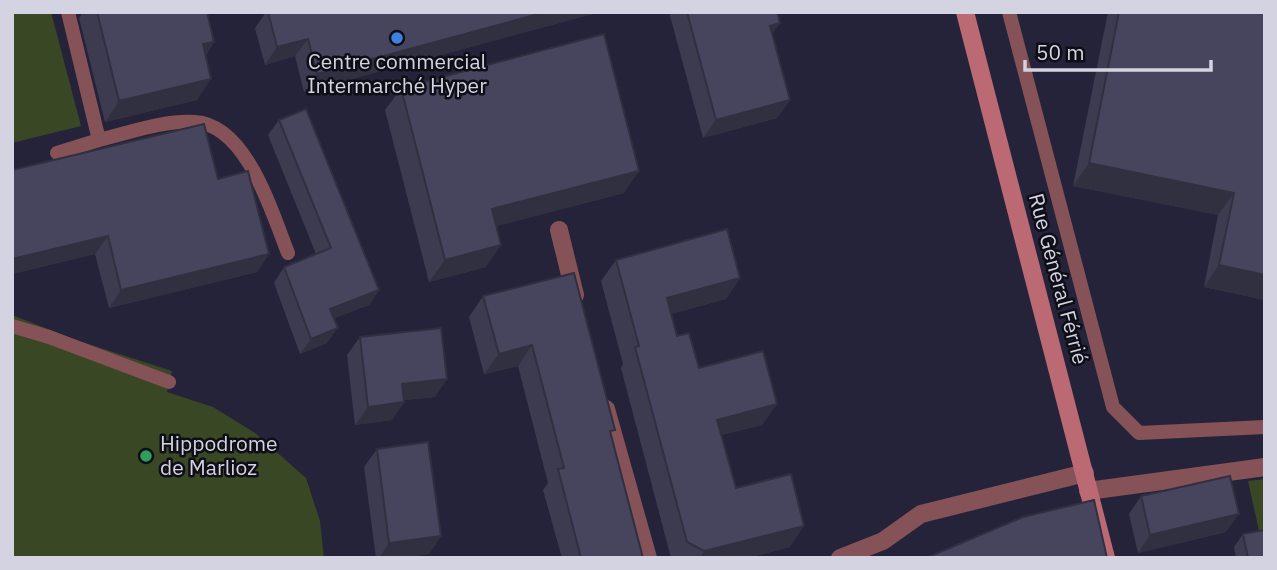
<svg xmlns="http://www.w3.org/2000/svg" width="1277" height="570" viewBox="0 0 1277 570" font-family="'IBM Plex Sans',sans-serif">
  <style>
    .green { fill: #3a4724 }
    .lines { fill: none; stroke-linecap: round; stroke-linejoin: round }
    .service { stroke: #855258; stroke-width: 14 }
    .minor { stroke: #855258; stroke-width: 18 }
    .secondary { stroke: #bb6a74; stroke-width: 18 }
    .wall { fill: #3c3b50 }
    .shaded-wall { fill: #313041 }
    .building { fill: #46455d; stroke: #313041; stroke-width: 2 }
    .shop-dot { fill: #3f7fe0; stroke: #0e0e17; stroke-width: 2.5 }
    .leisure-dot { fill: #2e9e5b; stroke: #0e0e17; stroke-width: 2.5 }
    .labels { text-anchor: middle; stroke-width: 5; stroke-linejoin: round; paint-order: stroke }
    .poi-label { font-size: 21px; fill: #d3d3e2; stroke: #0e0e17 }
    .street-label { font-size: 21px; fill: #d3d3e2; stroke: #0e0e17 }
  </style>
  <rect width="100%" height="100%" fill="#242339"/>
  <path class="green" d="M12 12H51L81 126 12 143Z
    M12 315 79 341 172 371 167 392 213 407 255 433 306 478 320 521 324 558H12Z
    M1265 479V558L1248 481Z"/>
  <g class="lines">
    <path class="service" d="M68 12 99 140C129 133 163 120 195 122 247 125 272 213 288 253
      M1009 12 1113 407 1139 433 1265 427
      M57 153 99 140
      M12 326 49 337 169 382"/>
    <path class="minor" d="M559 230 575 295
      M606 409 648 558
      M1088 491 1265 467
      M840 558 883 541 921 514 1085 473"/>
    <path class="secondary" d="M965 12 1106 558"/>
  </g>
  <path class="wall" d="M83 12H207L214 42 206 55 197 100 105 122 79 18Z
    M266 12H600L304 92 295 56 265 65 255 28Z
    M669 12H777L780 23 772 34 790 100 777 118 703 138Z
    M1108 12H1265V300L1204 287 1218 215 1073 186Z
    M401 88 624 193 496 226 486 267 429 282 385 110Z
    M279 120 379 290 369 305 334 318 327 343 300 354 274 283 284 267 316 254 268 135Z
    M218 179 269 254 257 272 109 308 95 254 12 274Z
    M616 260 740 278 726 299 671 314 677 336 699 368 777 404 762 425 721 435 736 488 790 547 747 558H671L621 368 623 364 601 281Z
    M574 273 611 435 643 558H562L543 490 548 483 518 366 484 374 469 317 483 296Z
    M360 337 435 397 404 400V402L392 420 355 425 347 355Z
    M377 449 441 536 429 554 398 558H376L364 467Z
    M1141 496 1226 532 1138 553 1129 514Z
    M1243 534 1265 558H1236L1234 547Z"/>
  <path class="shaded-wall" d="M546 12H600L304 92 317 74Z
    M780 23 767 41 770 26Z
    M308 39 295 56 265 65 277 47Z
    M214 42 200 63 203 44Z
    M211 79 197 100 105 122 119 101Z
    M790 100 777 118 703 138 716 120Z
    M1089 163 1234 193 1218 215 1073 186Z
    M639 171 624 193 477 231 492 209Z
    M108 236 95 254 12 274V259Z
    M501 245 486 267 429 282 445 260Z
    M269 254 257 272 109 308 121 290Z
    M1219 265 1265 275V300L1204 287Z
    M740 278 726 299 652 319 667 298Z
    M379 290 369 305 320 324 330 309Z
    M338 328 327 343 300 354 311 339Z
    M532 345 518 366 484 374 499 354Z
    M447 379 435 397 389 402 402 384Z
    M404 402 392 420 355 425 368 407Z
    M777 404 762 425 702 440 717 420Z
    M1239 514 1226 532 1138 553 1150 535Z
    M804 526 790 547 747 558H700L704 551Z
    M441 536 429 554 398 558H379L389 543Z"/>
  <path class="building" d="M97 12H207L214 42 203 44 211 79 119 101Z
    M268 12H546L317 74 308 39 277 47Z
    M687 12H777L780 23 770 26 790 100 716 120Z
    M1119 12H1265V275L1219 265 1234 193 1089 163Z
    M604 34 639 171 492 209 501 245 445 260 401 88Z
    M306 109 379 290 330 309 338 328 311 339 284 267 331 248 279 120Z
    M204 124 218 179 248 171 269 254 121 290 108 236 12 259V170Z
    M727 229 740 278 667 298 677 336 689 333 699 368 763 351 777 404 717 420 736 488 791 474 804 526 704 551 687 542 635 347 639 346 616 260Z
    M574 273 615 430 610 431 643 558H581L558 469 564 468 532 345 499 354 483 296Z
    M441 328 447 379 402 384 404 402 368 407 360 337Z
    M428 442 441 536 389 543 377 449Z
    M1230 476 1239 514 1150 535 1141 496Z
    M1094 500 1107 558H926L1023 517Z
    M1264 530 1265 558H1248L1243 534Z"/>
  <circle class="shop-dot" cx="397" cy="38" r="7"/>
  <circle class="leisure-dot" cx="146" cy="456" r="7"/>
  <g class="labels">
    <g class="poi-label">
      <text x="397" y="69">Centre commercial<tspan x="397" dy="24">Intermarché Hyper</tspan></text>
      <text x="160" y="451" text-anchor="start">Hippodrome<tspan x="160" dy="24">de Marlioz</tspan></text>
    </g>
    <g class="street-label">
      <text transform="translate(1058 279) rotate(75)" y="7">Rue Général Férrié</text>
    </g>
  </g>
  <rect width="1277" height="570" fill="none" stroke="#d3d3e2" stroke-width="28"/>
  <path d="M1025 60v10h186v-10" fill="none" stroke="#d3d3e2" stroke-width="3.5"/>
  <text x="1036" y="60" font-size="21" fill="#d3d3e2" stroke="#0e0e17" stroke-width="5" paint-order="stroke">50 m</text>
</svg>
